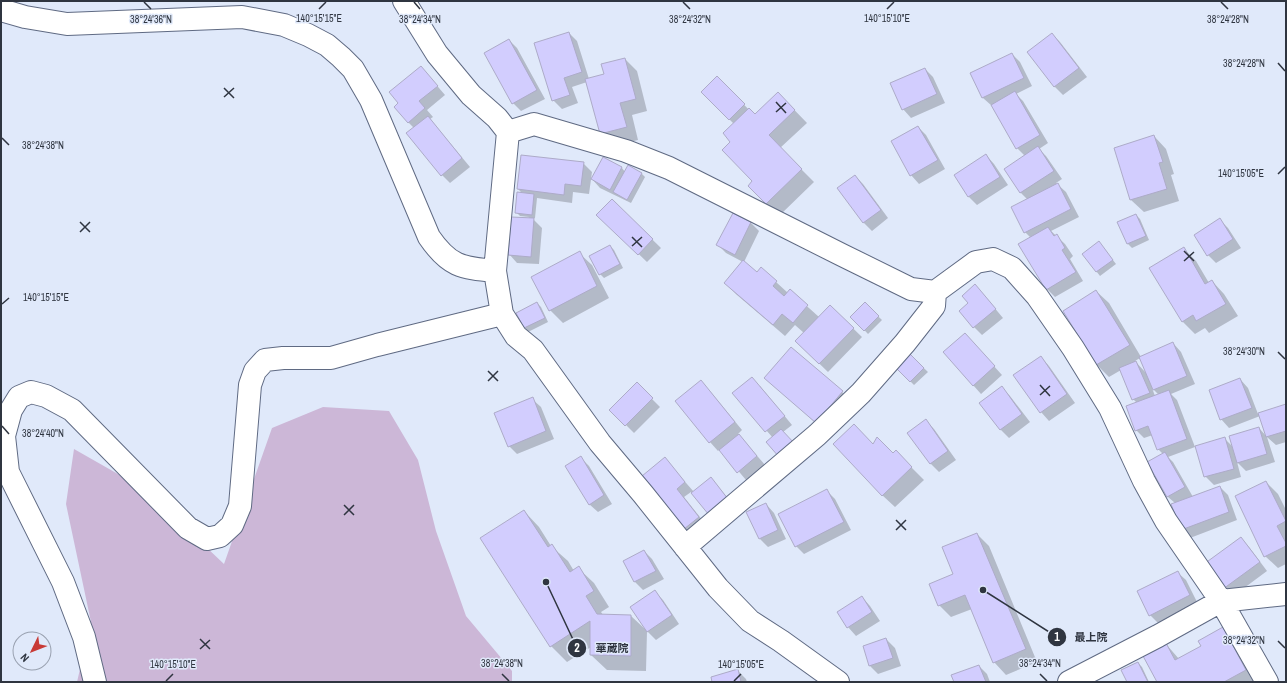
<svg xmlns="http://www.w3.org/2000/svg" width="1287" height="683" viewBox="0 0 1287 683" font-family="'Archivo Narrow','Noto Sans JP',sans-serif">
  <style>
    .green { fill: #ccb7d7 }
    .shadow { fill: #0003; fill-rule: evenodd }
    .building { fill: #d2cdfe; stroke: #adabc8 }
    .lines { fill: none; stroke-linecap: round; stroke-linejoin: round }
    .minor-casing { stroke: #5f6a83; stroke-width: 24 }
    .minor { stroke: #fff; stroke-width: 22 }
    .ticks { fill: none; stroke: #2f3540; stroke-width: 1.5 }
    .ticks-label { font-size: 10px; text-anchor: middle; fill: #2f3540; stroke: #e0e9fa; stroke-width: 3; stroke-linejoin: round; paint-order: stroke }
    .leader { fill: none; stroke: #2f3540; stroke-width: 1.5 }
    .callout-dot { fill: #2f3540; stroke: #e0e9fa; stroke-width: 1.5 }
    .mark-label { font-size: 12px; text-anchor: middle; font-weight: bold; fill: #fff }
    .callout-label { font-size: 11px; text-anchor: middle; font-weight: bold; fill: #2f3540; stroke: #e0e9fa; stroke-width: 3; stroke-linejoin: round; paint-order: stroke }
  </style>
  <rect width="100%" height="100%" fill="#e0e9fa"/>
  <path class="green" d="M323 407 389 411 418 460 436 531 466 616 512 671V682H77L91 622 66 504 74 449 146 490 224 564 272 428Z"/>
  <path class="shadow" d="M569 33 577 41 589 79 605 75 625 59 637 71 647 111 632 115 638 140 613 146 601 134 587 82 572 87 578 103 562 109 553 100Z
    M1052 34 1060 42 1087 77 1063 95 1055 87 1029 52Z
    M509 40 517 48 545 99 521 111 513 103Z
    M1012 54 1020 62 1032 86 1016 94 1023 101 1048 143 1039 149 1046 156 1062 179 1056 183 1066 192 1079 217 1051 231 1065 244 1073 256 1070 259 1083 281 1055 297 1047 289 1031 238 1025 232 1027 199 1021 193 1005 169 1025 156 1017 148 992 106 983 98 971 74Z
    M421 67 445 95 427 110 433 117 430 119 470 167 450 183 442 175 414 128 408 122 399 103Z
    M925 69 933 77 945 103 911 118 903 109Z
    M717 77 755 116 778 93 807 123 780 148 814 182 779 216 766 204 732 142 734 124 702 92Z
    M918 127 926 135 945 169 919 184 911 175Z
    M1154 136 1166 149 1174 174 1171 175 1179 201 1144 212 1131 200Z
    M986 155 994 164 1008 185 977 205 968 196Z
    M604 158 622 168 625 172 641 173 645 177 631 203 600 188 592 179Z
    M583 163 592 172 589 194 573 192 572 203 537 198 535 218H532L542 228 539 264 517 263 509 254 529 217 520 216 516 212 523 194 518 189Z
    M855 176 863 184 888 218 872 231 863 222Z
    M612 200 661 248 647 262 598 215Z
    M733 214 751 223 759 231 744 262 757 273 776 282 788 293 790 291 819 317 830 306 862 337 828 372 796 341 804 333 795 325 785 336 737 295 725 283 743 262 726 253 718 245Z
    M1136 215 1140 219 1149 240 1132 248 1128 244 1119 223Z
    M1220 220 1228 228 1241 248 1216 263 1208 255Z
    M610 246 614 250 623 268 604 278 600 274Z
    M1103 247 1116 264 1100 276 1083 254Z
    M1184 249 1196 261 1209 283 1212 281 1224 294 1238 316 1209 333 1205 328 1195 334 1183 322Z
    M579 253 592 265 609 298 563 323 550 310 533 277Z
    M1096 291 1109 303 1141 357 1173 343 1181 352 1195 384 1171 394 1177 400 1195 447 1168 457 1173 462 1193 497 1220 487 1228 495 1237 520 1190 538 1182 530 1175 503 1168 497 1148 462 1163 454 1158 449 1153 435 1144 438 1136 430 1137 403 1133 399 1121 370 1109 377 1097 365 1064 311ZM1140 358 1146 373 1135 361ZM1152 388 1159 395 1155 396Z
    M983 294 1003 318 982 335 974 327 969 303Z
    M537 303 541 307 548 322 528 332 525 328Z
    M865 304 882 320 868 334 852 317Z
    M973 343 1002 375 981 394 973 385Z
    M909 354 928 372 914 385 896 367Z
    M1041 357 1049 366 1075 403 1049 421 1041 412Z
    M766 378 842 392 854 404 828 434Z
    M1240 379 1248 388 1258 414 1286 406V442L1276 445 1267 437 1260 416 1229 428 1221 419Z
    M637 384 660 407 634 433 611 410Z
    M760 386 792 425 783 432 773 438 734 393Z
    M1002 388 1010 396 1030 422 1009 438 1001 430 981 404Z
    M709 390 742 430 738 434 765 465 746 480 720 449 718 451 710 442 677 402Z
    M532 399 541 407 554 439 517 454 509 446Z
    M926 421 934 429 956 460 939 472 931 464 909 433Z
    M1259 428 1267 437 1275 462 1246 471 1237 462 1241 477 1214 485 1205 476 1225 439 1233 447Z
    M874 445 893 454 896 452 924 480 895 507 882 495Z
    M581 458 589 466 612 504 598 512 589 504Z
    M665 459 694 492 711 478 736 508 710 514 691 492 684 497 707 526 693 536 685 528Z
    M1266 482 1278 494 1286 510V564L1278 568 1265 556Z
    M827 491 835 499 851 530 804 554 796 546Z
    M766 504 774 513 786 539 768 547 760 539Z
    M524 511 539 527 551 546 568 561 574 571 578 568 594 583 609 607 601 612 603 615 631 616 645 629 655 592 663 600 679 624 656 640 647 631 646 671 607 670 591 655V647L567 662 551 646 482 538Z
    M977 534 989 546 1037 662 1006 675 994 662 972 609 951 617 939 605 954 574Z
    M1241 538 1249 547 1267 571 1232 597 1224 588Z
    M644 551 652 559 664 579 643 590 635 582 624 562Z
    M1177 572 1186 580 1198 604 1158 623 1150 615Z
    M862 597 870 606 880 621 856 636 848 627Z
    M1223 629 1235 641 1257 682H1158L1166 644 1179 659 1203 646Z
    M886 639 895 648 901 666 878 674 870 666Z
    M1138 663 1142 667 1149 682H1128Z
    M979 666 987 674 990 682H955Z
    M737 670 746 679 747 682H713Z"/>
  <path class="building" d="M569 32 582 72 564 78 570 95 552 101 534 43Z
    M1052 33 1079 68 1054 87 1027 52Z
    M509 39 537 90 512 104 484 53Z
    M1012 53 1024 78 982 98 970 73Z
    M625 58 636 99 620 103 627 127 600 134 585 79 604 74 601 64Z
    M421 66 438 86 419 101 425 108 408 123 394 107 398 103 389 92Z
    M925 68 937 94 902 110 890 83Z
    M717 76 745 104 729 120 701 92Z
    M1015 91 1040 135 1016 149 991 105Z
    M778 92 795 110 769 135 802 169 766 204 748 186 752 181 722 150 730 142 723 133 749 108 755 114Z
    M428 116 462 158 441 176 406 133Z
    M918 126 938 160 910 176 891 141Z
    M1154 135 1163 162 1159 163 1167 189 1130 200 1114 148Z
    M1038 146 1054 171 1020 193 1004 169Z
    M986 154 1000 177 968 197 954 175Z
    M521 155 584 162 581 186 565 184 564 195 517 189Z
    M603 157 622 167 610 190 591 179Z
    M628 165 642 173 627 200 613 192Z
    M855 175 881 210 863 223 837 188Z
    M1058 183 1071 209 1024 233 1011 207Z
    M517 192 534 194 532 215 515 213Z
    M612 199 653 239 638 255 596 215Z
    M733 213 751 222 735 255 716 245Z
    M1136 214 1146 236 1127 244 1117 222Z
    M511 217 534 218 531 257 508 255Z
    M1220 218 1233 239 1207 256 1194 235Z
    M1048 227 1054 236 1057 234 1065 248 1062 250 1076 272 1046 290 1018 244Z
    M1099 241 1113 260 1096 272 1082 254Z
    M610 245 620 264 599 275 589 256Z
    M1184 247 1205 284 1212 280 1226 304 1196 321 1193 315 1182 322 1149 268Z
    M580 251 597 286 549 311 531 277Z
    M743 260 757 272 761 267 777 281 773 286 784 296 790 289 808 305 793 323 782 314 773 325 724 283Z
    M975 284 996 309 973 328 959 311 968 303 962 296Z
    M1096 290 1130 345 1096 365 1063 311Z
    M537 302 545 318 524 328 516 313Z
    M865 302 879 316 864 331 850 317Z
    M830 305 854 328 819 364 795 341Z
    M965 333 995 366 973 386 943 352Z
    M1173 342 1187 376 1153 390 1139 357Z
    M791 347 843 391 816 423 764 378Z
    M909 353 924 368 910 382 895 367Z
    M1041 356 1067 394 1040 413 1013 375Z
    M1136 361 1150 393 1132 400 1119 368Z
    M752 377 785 416 765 432 732 393Z
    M1240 378 1252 408 1220 420 1209 390Z
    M701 380 735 422 709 443 675 401Z
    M637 382 653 398 625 426 609 410Z
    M1002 386 1022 414 1000 430 979 403Z
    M1169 390 1187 439 1157 450 1148 426 1135 431 1126 406Z
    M533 397 546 431 508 447 494 413Z
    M1286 404V431L1266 437 1258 413Z
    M926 419 948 451 930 464 907 433Z
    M854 424 873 444 877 437 893 453 896 450 912 467 882 496 833 444Z
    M1259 427 1267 454 1237 463 1229 436Z
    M781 429 795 444 779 457 766 442Z
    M739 434 757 456 737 473 719 450Z
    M1225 437 1234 469 1204 477 1195 446Z
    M1165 452 1185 487 1167 497 1147 462Z
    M581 456 604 495 589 505 565 466Z
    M665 457 685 482 677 489 699 517 684 529 642 476Z
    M711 477 728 499 709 515 691 493Z
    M1266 481 1286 521 1277 526 1286 543V546L1264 557 1235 496Z
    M1220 486 1229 512 1181 530 1171 504Z
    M827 489 844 522 795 547 778 514Z
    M766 503 778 530 759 539 746 512Z
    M524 510 548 547 552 544 570 572 579 566 594 591 586 596 597 614 631 615V656L590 655V621L550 647 480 538Z
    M977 533 1026 649 993 663 965 595 938 606 929 584 953 574 942 547Z
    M1241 537 1260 562 1223 589 1204 564Z
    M644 550 656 571 634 582 623 561Z
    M1178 571 1190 595 1149 616 1137 591Z
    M655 590 672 615 647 632 630 607Z
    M862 596 872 612 847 628 837 612Z
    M1223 627 1246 670 1224 682H1157L1143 656 1166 643 1175 660 1201 646 1198 641Z
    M886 638 893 658 869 666 863 646Z
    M1138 662 1148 682H1127L1121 670Z
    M979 665 986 682H954L951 675Z
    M738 669 741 682H712L711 677Z"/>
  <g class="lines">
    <g class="minor-casing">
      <path id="minor" d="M404 1 437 54 471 95 497 118 508 132 495 271 502 314 516 336 533 350 600 443 643 494 718 588 750 621 781 641 838 682
        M1 10 25 17 67 24 242 17 284 25 308 35 327 45 341 57 353 69 371 100 429 237C449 266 461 268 495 271
        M508 132 534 124 626 151 669 168 842 255 911 289 935 292 976 262 993 259 1012 268 1037 296 1073 348 1110 408 1144 481 1166 521 1221 601 1267 682
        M685 547 817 435 861 393 905 343 934 306 935 292
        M95 682 84 637 63 582 8 472 4 436 11 410 19 397 31 392 46 396 72 410 188 528 207 539 220 536 232 525 240 506 250 385 255 371 265 360 283 358H331L377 345 502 314
        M1069 682 1158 636 1221 601 1286 594"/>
    </g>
    <use href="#minor" class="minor"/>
  </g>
  <path class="ticks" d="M144 2 151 9M414 2 420 9M683 2 690 9M1221 2 1228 9M319 9 326 2M887 9 894 2M1278 63 1285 71M224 88 234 98M224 97 234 88M776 102 786 113M776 112 786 103M2 138 9 145M1278 174 1285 167M80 222 90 232M80 232 90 222M632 237 642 247M632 246 642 237M1184 251 1194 261M1184 261 1194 252M2 304 9 298M1278 352 1285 359M488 371 498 381M488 381 498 371M1040 385 1050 396M1040 395 1050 386M2 426 9 434M344 505 354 515M344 515 354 505M896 520 906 530M896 530 906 520M200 639 210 649M1278 641 1285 648M200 649 210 640M502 674 509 681M1040 674 1047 681M166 681 173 674M734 681 741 674"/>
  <g class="ticks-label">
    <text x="319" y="22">140°15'15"E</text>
    <text x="887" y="22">140°15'10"E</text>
    <text x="151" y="23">38°24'36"N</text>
    <text x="420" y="23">38°24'34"N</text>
    <text x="690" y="23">38°24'32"N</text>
    <text x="1228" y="23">38°24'28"N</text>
    <text x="1244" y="67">38°24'28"N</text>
    <text x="43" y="149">38°24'38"N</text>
    <text x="1241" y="177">140°15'05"E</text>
    <text x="46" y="301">140°15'15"E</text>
    <text x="1244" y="355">38°24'30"N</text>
    <text x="43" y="437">38°24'40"N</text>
    <text x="1244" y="644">38°24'32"N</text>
    <text x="502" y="667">38°24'38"N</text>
    <text x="1040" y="667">38°24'34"N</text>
    <text x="173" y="668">140°15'10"E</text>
    <text x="741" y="668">140°15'05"E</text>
  </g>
  <path class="leader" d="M983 590L1057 637M546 582L577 648"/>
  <g class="callout-dot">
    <circle cx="983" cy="590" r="4"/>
    <circle cx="546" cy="582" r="4"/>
    <circle cx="1057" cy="637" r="10"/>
    <circle cx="577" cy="648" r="10"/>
  </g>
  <g class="mark-label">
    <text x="1057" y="641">1</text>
    <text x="577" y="652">2</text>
  </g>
  <g class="callout-label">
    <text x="1091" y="641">最上院</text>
    <text x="612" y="652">華蔵院</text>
  </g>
  <rect width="1287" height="683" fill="none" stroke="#2f3540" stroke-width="4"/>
  <g transform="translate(32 651) rotate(227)"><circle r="19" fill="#e0e9fa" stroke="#99a1b0"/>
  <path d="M0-3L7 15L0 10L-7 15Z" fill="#c83a36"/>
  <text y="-6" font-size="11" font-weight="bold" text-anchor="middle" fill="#2f3540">N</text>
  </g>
</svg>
